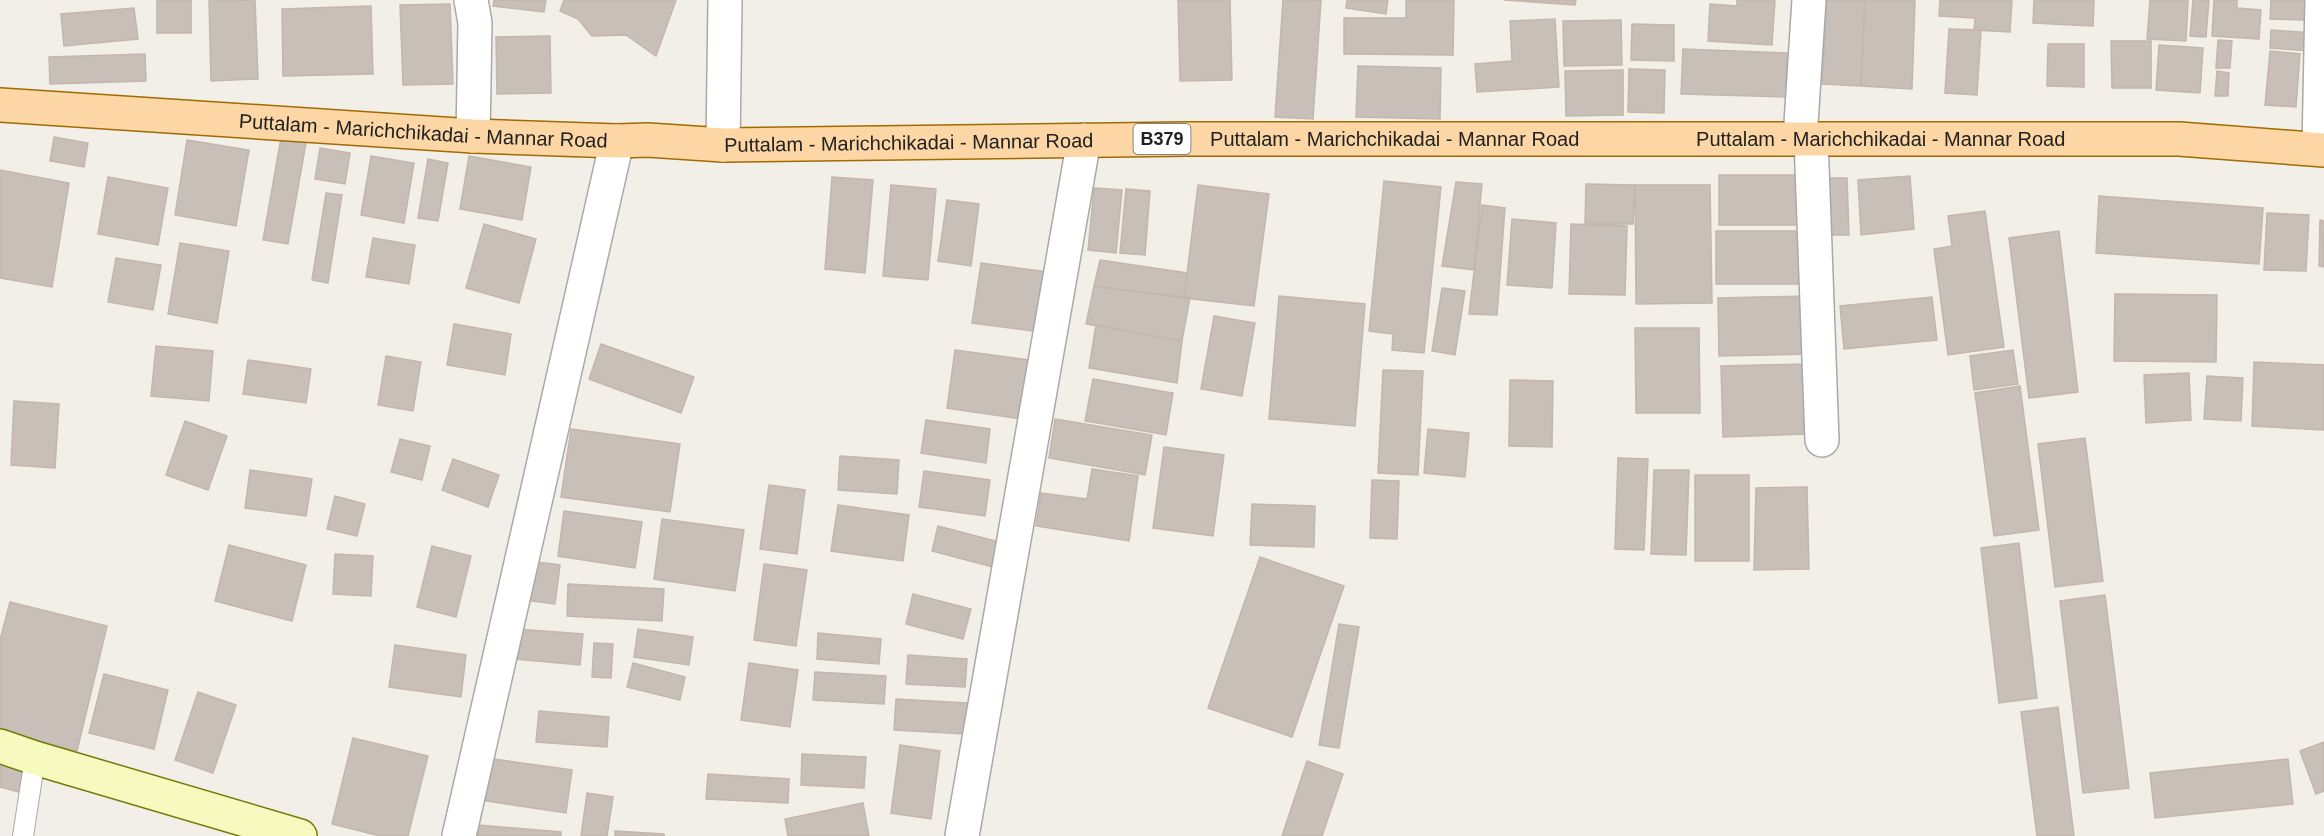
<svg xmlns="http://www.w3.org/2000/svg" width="2324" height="836" viewBox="0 0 2324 836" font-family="Helvetica,sans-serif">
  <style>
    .building { fill: #c7bfb8; stroke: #c4b6ab; stroke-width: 1.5 }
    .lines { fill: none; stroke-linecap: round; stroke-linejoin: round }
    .lane-casing { stroke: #a9a9a9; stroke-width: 22 }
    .street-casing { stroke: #a9a9a9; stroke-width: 36 }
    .secondary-casing { stroke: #707d05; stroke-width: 36 }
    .primary-casing { stroke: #a06b00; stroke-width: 36 }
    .lane { stroke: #fff; stroke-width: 20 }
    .street { stroke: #fff; stroke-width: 33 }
    .secondary { stroke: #f7fabf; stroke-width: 33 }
    .primary { stroke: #fcd6a4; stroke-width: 33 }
    .labels { text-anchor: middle; stroke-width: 4.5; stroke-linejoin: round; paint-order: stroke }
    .shield { fill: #fff; stroke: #646464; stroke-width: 1.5 }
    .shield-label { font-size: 18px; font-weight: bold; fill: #222 }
    .street-label { font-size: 20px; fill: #222; stroke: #fff }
  </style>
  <rect width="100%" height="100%" fill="#f2efe9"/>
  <path class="building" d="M157 0H191V33H157Z
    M255 0 258 79 211 81 209 1Z
    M494 0H546L544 12 493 6Z
    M564 0H676L656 56 626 35 592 36 578 19 560 11Z
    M1178 0H1230L1232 80 1180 81Z
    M1283 0H1321L1313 119 1275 117Z
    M1347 0H1388L1386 14 1346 8Z
    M1406 0H1454L1453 55 1344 54V18H1406Z
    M1504 0H1576L1575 5Z
    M1737 0H1775L1772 45 1708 41 1710 4 1737 6Z
    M1827 0H1865L1861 86 1822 84Z
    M1865 0H1915L1912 89 1861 86Z
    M1940 0H2012L2010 32 1974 30 1975 18 1939 16Z
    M2034 0H2094L2093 26 2033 23Z
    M2150 0H2188L2186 41 2147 39Z
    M2193 0H2209L2206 37 2190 36Z
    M2214 0H2237V8L2261 10 2259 39 2212 36Z
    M2271 0H2305V20L2270 19Z
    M450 4 453 84 403 85 400 5Z
    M371 6 373 74 283 76 282 9Z
    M134 8 138 39 64 46 61 14Z
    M1555 19 1559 87 1477 92 1475 64 1512 61 1510 21Z
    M1621 20 1622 65 1564 66 1563 21Z
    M1632 24 1674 25V61L1631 60Z
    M1949 29 1981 30 1977 95 1945 93Z
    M2271 30 2312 33 2311 51 2270 48Z
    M550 36 551 93 497 94 496 37Z
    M2218 40 2232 41 2230 68H2216Z
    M2111 41H2151V88H2112Z
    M2048 44H2084V87L2047 86Z
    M2159 45 2203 48 2200 93 2156 90Z
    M1683 49 1787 53 1786 97 1681 94Z
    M2270 51 2300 54 2296 107 2265 105Z
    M145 54 146 81 50 84 49 57Z
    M1358 66 1441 68 1440 119 1356 117Z
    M1629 69 1665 70 1664 113 1628 112Z
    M1623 70V115L1566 116 1565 71Z
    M2217 71 2229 73 2228 96H2215Z
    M54 137 88 143 84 167 50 161Z
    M281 138 306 143 288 244 263 240Z
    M187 140 249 150 236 226 175 215Z
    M320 148 350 153 345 184 315 179Z
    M371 156 414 163 404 223 361 215Z
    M469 156 531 167 522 220 460 209Z
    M428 159 448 163 438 221 418 218Z
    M0 170 69 183 52 287 0 278Z
    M1719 175H1806V225H1719Z
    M1910 176 1914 229 1861 235 1858 180Z
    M108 177 168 188 158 245 98 234Z
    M832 177 873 180 865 273 825 269Z
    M1827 178H1847L1849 235H1829Z
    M1384 181 1441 187 1424 353 1392 350 1393 334 1369 331Z
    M1456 182 1482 184 1474 270 1442 266Z
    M1586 184 1635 185 1633 224H1585Z
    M891 185 936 189 928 280 883 276Z
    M1198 185 1269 194 1254 306 1184 298Z
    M1635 185H1710L1712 303 1636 304Z
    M1094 188 1122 190 1116 253 1088 250Z
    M1126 189 1150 191 1145 255 1120 253Z
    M326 193 342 195 328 283 312 280Z
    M2099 196 2263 208 2259 264 2096 253Z
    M947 200 979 204 971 266 938 261Z
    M1482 205 1505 208 1497 315 1469 314Z
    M1985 211 2004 347 1948 355 1934 249 1952 246 1948 216Z
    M2267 213 2309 215 2306 271 2264 270Z
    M1512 219 1556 223 1552 288 1507 285Z
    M2320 220 2324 221V267L2319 266Z
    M484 224 536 239 519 303 466 288Z
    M1571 224 1627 226 1625 295 1569 294Z
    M1716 231H1802V284H1716Z
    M2059 231 2078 392 2029 398 2009 238Z
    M373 238 415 245 409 284 366 277Z
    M180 243 229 251 217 323 168 314Z
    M116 258 161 265 153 310 108 302Z
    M1100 260 1187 273 1184 298 1094 286Z
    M981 263 1048 272 1040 332 972 323Z
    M1094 286 1190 298 1182 341 1086 324Z
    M1442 288 1465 291 1455 355 1432 351Z
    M2115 294 2217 295 2216 362 2114 361Z
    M1279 296 1365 304 1355 426 1269 419Z
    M1806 296 1808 354 1719 356 1718 298Z
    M1932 297 1937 340 1844 349 1840 306Z
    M1214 316 1255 323 1242 396 1201 389Z
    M454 324 511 334 505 375 447 365Z
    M1096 325 1182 341 1177 383 1089 368Z
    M1635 328H1699L1700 413H1636Z
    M601 344 694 377 681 413 589 379Z
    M156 346 213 351 209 401 151 396Z
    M955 350 1029 360 1021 419 947 408Z
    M2013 350 2018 384 1974 390 1970 356Z
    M386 356 421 362 413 411 378 405Z
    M248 360 311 369 306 403 243 394Z
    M2254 362 2324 365V430L2252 426Z
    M1805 364 1807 434 1723 437 1721 366Z
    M1383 370 1423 371 1418 475 1378 473Z
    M2189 373 2191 420 2146 423 2144 375Z
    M2207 376 2243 378 2241 421 2204 419Z
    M1093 379 1173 393 1166 435 1085 421Z
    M1510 380 1553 381 1552 447 1509 446Z
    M2020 386 2039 530 1994 536 1975 393Z
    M14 401 59 404 55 468 11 465Z
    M1055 419 1152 435 1145 475 1049 458Z
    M926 420 990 429 986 463 921 453Z
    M185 421 227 436 208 490 166 475Z
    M571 429 680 444 670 512 561 497Z
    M1428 429 1469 433 1465 477 1424 473Z
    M2085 438 2103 581 2055 587 2038 444Z
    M400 439 430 446 422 480 391 472Z
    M1164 447 1224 455 1213 536 1153 528Z
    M840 456 899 460 897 494 838 490Z
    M1618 458 1648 459 1644 550 1615 549Z
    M453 459 499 475 488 507 442 490Z
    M1092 469 1138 476 1129 541 1036 526 1041 493 1087 499Z
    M250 470 312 479 306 516 245 508Z
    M1654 470H1689L1686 555 1651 554Z
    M924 471 990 480 985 516 919 507Z
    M1695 475H1749V561H1695Z
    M1372 480 1399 481 1397 539 1370 538Z
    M769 485 805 490 797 554 760 549Z
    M1807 487 1809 569 1754 570 1756 488Z
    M335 496 365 504 357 536 327 529Z
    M1252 504 1315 506 1314 547 1250 545Z
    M838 505 909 515 903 561 831 551Z
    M564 511 642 522 635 568 558 556Z
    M662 519 744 530 735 591 654 579Z
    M938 526 1003 543 997 568 932 551Z
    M2019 543 2037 698 1999 703 1981 548Z
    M229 545 306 565 292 621 215 601Z
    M432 546 471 556 456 617 417 607Z
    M335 554 373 556 371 596 333 594Z
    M1260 557 1344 586 1292 737 1208 708Z
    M529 561 560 565 555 604 524 600Z
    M764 564 807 570 796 646 754 640Z
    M568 584 664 589 662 621 567 616Z
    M913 594 971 609 963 639 906 624Z
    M2105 595 2129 788 2083 793 2060 601Z
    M10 602 107 626 77 751 0 731V640Z
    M1339 624 1359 627 1339 748 1319 745Z
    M517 629 583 634 580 665 515 659Z
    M638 629 693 637 689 665 634 657Z
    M818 633 881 639 879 664 817 659Z
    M594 643 613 644 611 678 592 677Z
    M395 645 466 655 461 697 389 687Z
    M908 655 967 659 965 687 906 684Z
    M633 663 685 677 680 700 627 687Z
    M749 663 798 670 790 727 741 720Z
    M815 672 886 676 884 704 813 700Z
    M104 674 168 690 154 749 89 733Z
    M198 692 236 705 213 773 175 760Z
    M896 699 967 703 965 734 894 730Z
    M2058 707 2074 836H2037L2021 712Z
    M539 711 609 717 607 747 536 742Z
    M353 738 428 756 408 836H380L332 824Z
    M2324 742V791L2316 794 2300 751Z
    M900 745 940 751 931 819 891 813Z
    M802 754 866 757 864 788 801 785Z
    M486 758 572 770 566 813 481 800Z
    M2288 759 2293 804 2155 818 2150 773Z
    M0 760 25 767 19 792 0 787Z
    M1307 761 1343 774 1322 836H1282Z
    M708 774 789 779 788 803 706 799Z
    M587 793 613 797 607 836H581Z
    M863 803 869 836H788L785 819Z
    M478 825 561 832V836H478Z
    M615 831 664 834V836H615Z"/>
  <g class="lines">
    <g class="lane-casing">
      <path id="lane" d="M23 836 35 758"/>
    </g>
    <g class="street-casing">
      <path id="street" d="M471 0 475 23 473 136
        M1800 139 1809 0
        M1811 139 1822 440
        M723 145 725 0
        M2319 149 2322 0
        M459 836 617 141
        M962 836 1084 140"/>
    </g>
    <g class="secondary-casing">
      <path id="secondary" d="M0 746 35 758 300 836"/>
    </g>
    <g class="primary-casing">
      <g id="primary">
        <path id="s1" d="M0 105 473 136 617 141 648 140 723 145 1188 139H2179L2324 150"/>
      </g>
    </g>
    <use href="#lane" class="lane"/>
    <use href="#street" class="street"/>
    <use href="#secondary" class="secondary"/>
    <use href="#primary" class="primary"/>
  </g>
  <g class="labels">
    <rect class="shield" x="1133.5" y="124" width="57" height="30" rx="4.5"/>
    <g class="shield-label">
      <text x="1162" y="145">B379</text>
    </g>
    <g class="street-label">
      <text dy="7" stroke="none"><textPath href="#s1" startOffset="424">Puttalam - Marichchikadai - Mannar Road</textPath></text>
      <text dy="7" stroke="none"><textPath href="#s1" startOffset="1396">Puttalam - Marichchikadai - Mannar Road</textPath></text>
      <text dy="7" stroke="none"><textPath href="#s1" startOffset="1882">Puttalam - Marichchikadai - Mannar Road</textPath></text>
      <text dy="7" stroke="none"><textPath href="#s1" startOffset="910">Puttalam - Marichchikadai - Mannar Road</textPath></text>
    </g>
  </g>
</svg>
